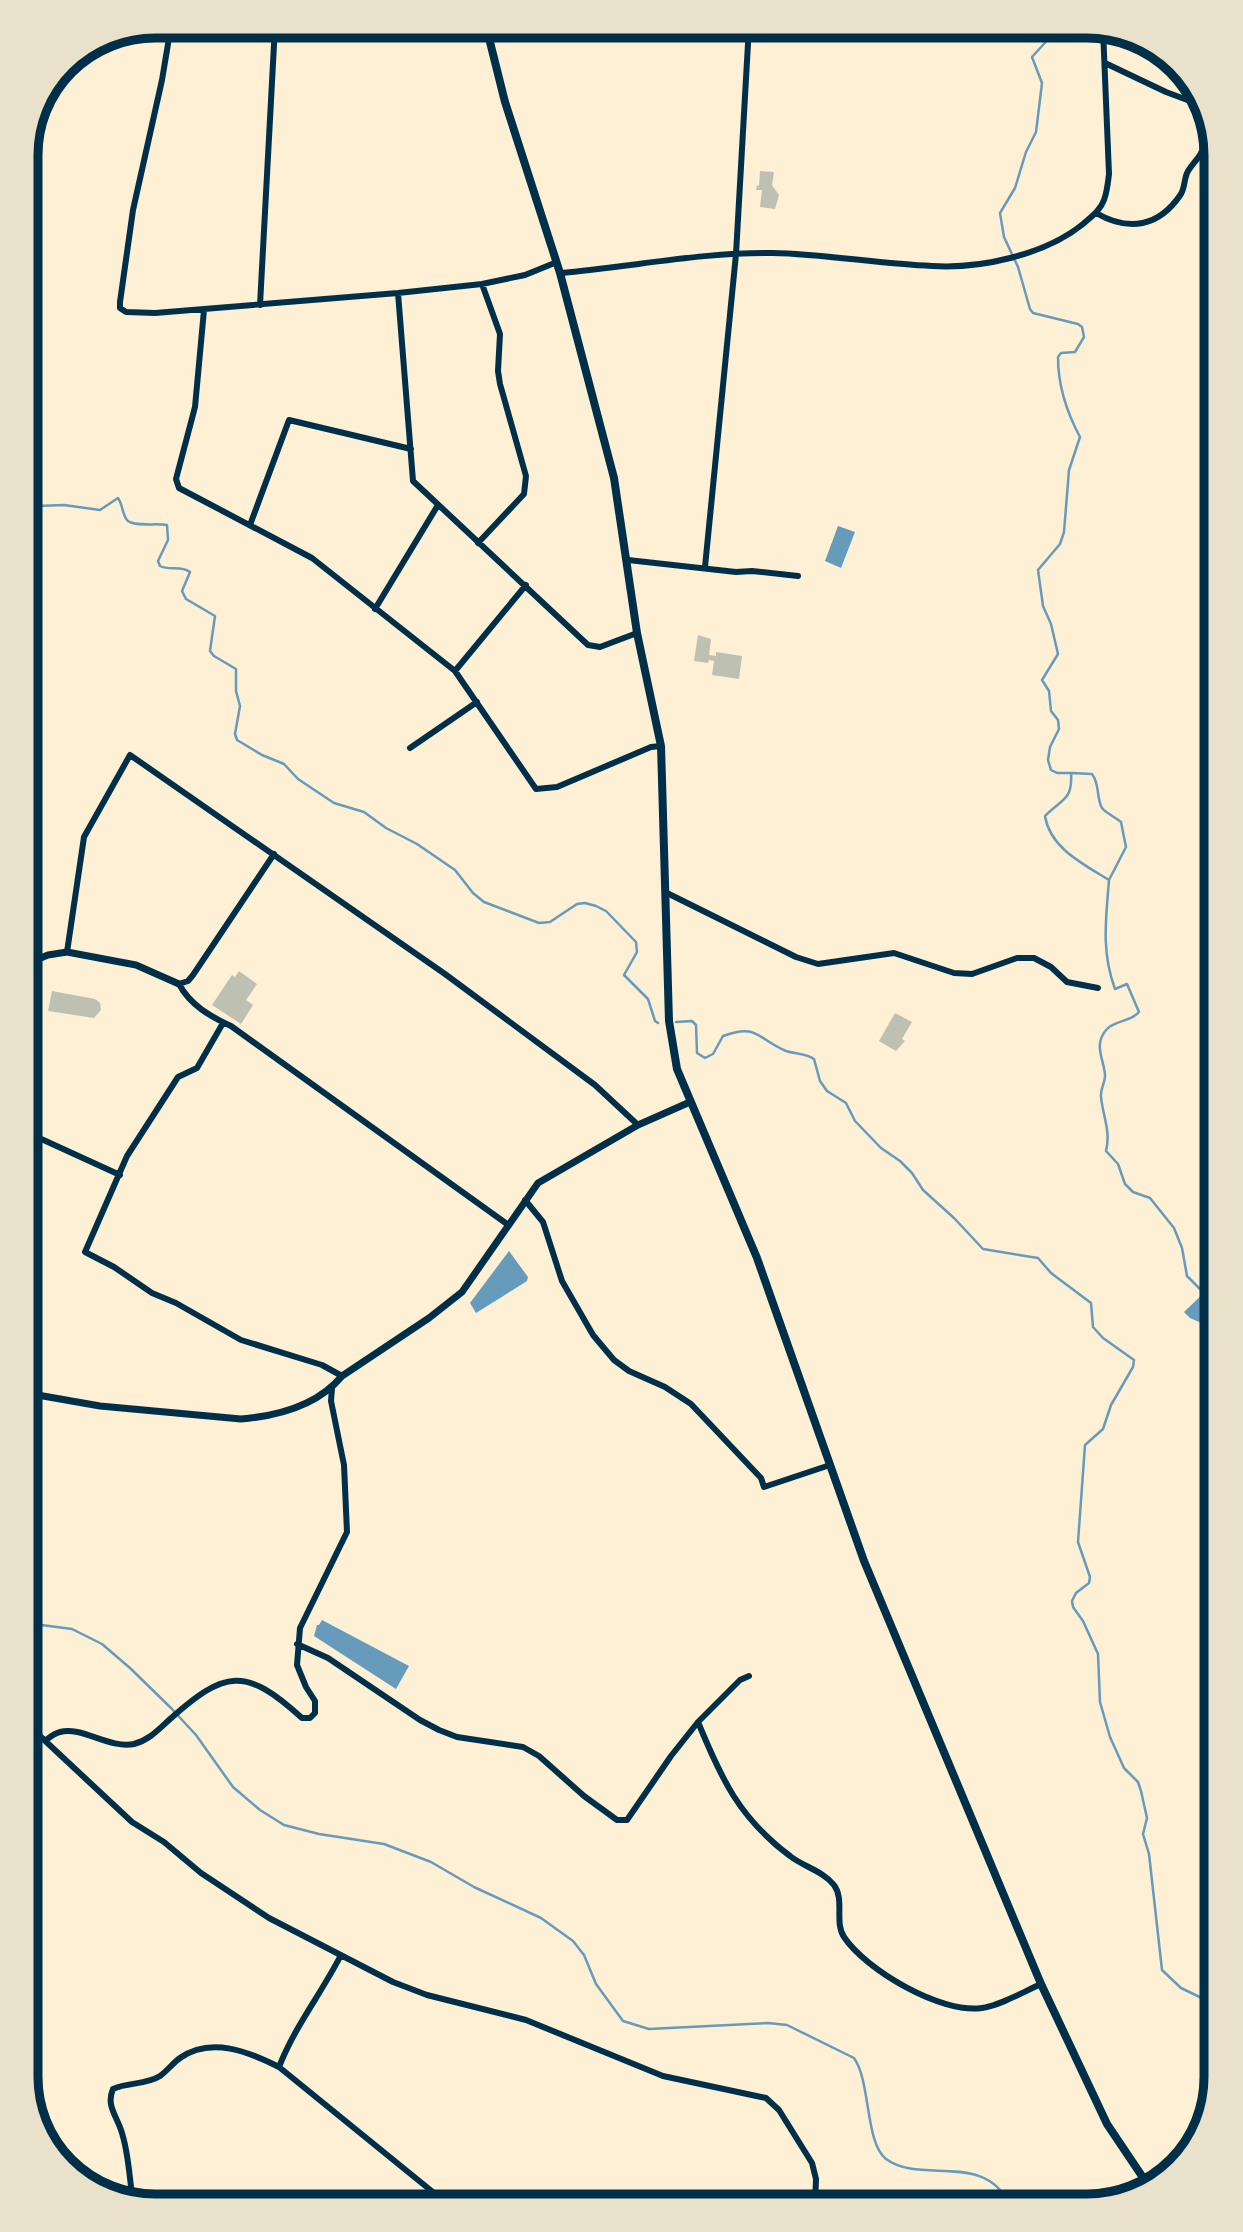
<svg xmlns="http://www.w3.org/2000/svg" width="1243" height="2232" viewBox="0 0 1243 2232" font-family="'Zilla Slab',serif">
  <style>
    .water { fill: #669bbc }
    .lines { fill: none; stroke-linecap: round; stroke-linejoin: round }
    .stream { stroke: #669bbc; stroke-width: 2.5 }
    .building { fill: #bec0b2 }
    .minor { stroke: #003049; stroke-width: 6 }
    .tertiary { stroke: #003049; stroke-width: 7 }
    .secondary { stroke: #003049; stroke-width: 8 }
    .rim { fill: none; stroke: #003049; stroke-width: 9 }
  </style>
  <rect width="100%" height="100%" fill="#fdf0d5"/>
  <path class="water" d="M838 526 855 532 841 568 825 561Z
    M509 1251 528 1277 527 1281 476 1313 470 1303Z
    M1210 1287 1217 1292V1330L1190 1318 1184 1312Z
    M322 1620 409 1666 396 1689 314 1636 317 1625H319Z"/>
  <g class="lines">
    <path class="stream" d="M1055 27 1052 35 1032 57 1042 83 1036 132 1026 152 1015 188 1000 213 1004 237 1018 267 1030 309 1033 313 1078 324 1082 327 1084 337 1075 352 1061 353 1058 357C1058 386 1066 411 1080 437L1069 470 1064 532 1060 544 1038 570 1043 606 1051 624 1058 654 1042 680 1049 691 1051 711 1058 720 1059 729 1050 747 1048 760 1051 770 1057 773H1071C1073 801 1061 799 1045 816 1050 848 1083 864 1109 880 1106 919 1101 951 1115 989L1127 984 1139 1012C1131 1022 1115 1020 1107 1029 1092 1045 1105 1061 1105 1076 1105 1083 1100 1089 1101 1097 1103 1117 1111 1131 1106 1151L1118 1164 1125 1184 1133 1192 1150 1198 1174 1228 1182 1248 1187 1276 1203 1292
      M26 503 37 506 64 505 100 510 118 498C123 505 122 514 127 520 132 527 157 523 167 525L168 540 158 561 160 566C169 571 181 565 190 572L182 591 186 599 215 616 210 651 214 656 236 669V691L240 706 235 734 237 740 262 755 284 764 298 779 334 803 364 812 386 828 417 844 455 870 473 893 484 902 539 923 550 922 577 904 585 903 596 906 606 911 636 942 637 952 624 975 648 999 655 1021 658 1023
      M1072 773 1092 774C1100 784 1096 797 1102 808 1106 813 1115 817 1121 822L1126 847 1109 880
      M676 1022 692 1021 696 1025 697 1053 705 1058 713 1054 723 1036C758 1023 757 1039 786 1051 795 1054 805 1053 814 1059L820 1081 827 1091 846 1103 855 1121 881 1148 900 1161 912 1173 923 1190 954 1218 983 1249 1038 1258 1051 1273 1091 1303 1093 1327 1103 1338 1134 1360 1133 1367 1111 1405 1103 1429 1085 1445 1078 1542 1090 1577 1089 1583 1076 1593 1072 1601 1073 1607 1083 1621 1098 1654 1100 1702 1110 1737 1124 1768 1138 1782 1141 1791 1147 1818 1143 1834 1149 1854 1162 1970 1181 1988 1212 2003 1217 2012
      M26 1623 72 1629 102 1644 130 1668 171 1708 196 1735 233 1787 260 1810 284 1825 319 1834 384 1844 431 1862 474 1887 541 1918 573 1941 584 1955 596 1984 623 2021 649 2029 768 2023 787 2025 854 2058C871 2082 865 2143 886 2159 921 2185 986 2150 1010 2206"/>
  </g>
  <path class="building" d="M760 171 774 172 772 185 779 195 775 209 760 207 762 190H756L757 185 759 186Z
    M698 635 711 639 709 655 716 656V652L742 656 739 679 712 675 714 661 709 660 708 663 694 661Z
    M239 971 257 984 246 1000 253 1005 241 1024 212 1005 232 975 235 977Z
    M52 991 95 999 100 1003 101 1010 94 1018 48 1011Z
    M895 1013 912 1022 902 1039 905 1041 896 1051 879 1041Z"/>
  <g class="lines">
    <path class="minor" d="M171 26 162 80 133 210 120 302V308L126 312 155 313 398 293 482 284 525 275 557 262
      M1105 63 1166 92 1206 107
      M1096 213C1129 232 1159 227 1181 194 1185 187 1184 180 1187 173 1190 167 1196 161 1200 155 1204 147 1207 139 1211 130
      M560 273C631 267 702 252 773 253 825 254 879 264 932 266 980 269 1045 255 1083 224 1091 217 1100 211 1104 200 1107 192 1108 183 1109 174L1103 29
      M398 293 413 481 588 645 600 647 637 633
      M260 305 275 26
      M204 310 195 407 176 479 179 488 312 558 455 671 536 789 557 787 651 747 661 746
      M250 525 289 420 411 449
      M478 543 524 494 526 476 500 384 498 371 500 334 482 284
      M628 560 736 572 752 571 798 576
      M705 567 736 254 749 26
      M375 609 438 505
      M455 671 526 585
      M410 748 477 702
      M274 854 193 975 188 981 179 984C190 1005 211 1017 231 1026L507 1224
      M665 892 796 957 818 964 894 953 954 973 972 974 1017 958H1034L1051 967 1067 982 1098 988
      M67 952 84 837 130 755 445 974 595 1085 638 1125
      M223 1023 197 1068 178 1077 127 1156 85 1252 114 1267 152 1293 176 1303 241 1340 322 1365 342 1376
      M26 1132 120 1175
      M525 1200 543 1222 562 1281 593 1335 614 1360 629 1371 665 1387 691 1404 761 1478 764 1487 830 1465
      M297 1644 328 1658 420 1720 439 1730 457 1737 523 1747 539 1756 584 1796 617 1820H627L671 1756 698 1722 740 1680 749 1676
      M698 1722C721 1778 739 1818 790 1856 804 1867 823 1871 834 1885 845 1900 834 1922 844 1937 866 1970 941 2014 982 2008 1001 2005 1023 1992 1041 1984
      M26 1723 132 1822 164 1842 201 1873 269 1918 393 1982 427 1995 526 2020 663 2076 766 2098 779 2110 812 2163 816 2179 815 2206
      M46 1740C50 1737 55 1733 60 1732 82 1726 109 1749 134 1744 149 1740 158 1730 169 1720 225 1670 245 1666 302 1718H310L315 1713V1701L306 1687 297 1665 300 1628 347 1532 344 1465 331 1401 332 1388
      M279 2067C295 2026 321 1994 341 1955
      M133 2201C129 2177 129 2153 121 2130 116 2115 106 2105 113 2089 128 2082 146 2085 160 2076 167 2071 173 2063 180 2058 211 2036 249 2052 279 2067L450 2206"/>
    <path class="tertiary" d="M26 964 48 955 67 952 136 965 179 984
      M26 1393 100 1406 241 1419C277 1416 318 1405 342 1376L429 1318 462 1292 538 1183 638 1125 690 1102"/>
    <path class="secondary" d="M486 26 505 102 560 273 614 478 637 633 661 746 669 1021 677 1069 757 1258 864 1561 1041 1984 1107 2124 1150 2188"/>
  </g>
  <path d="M0 0H1243V2232H0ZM155 38H1087A117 117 0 0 1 1204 155V2077A117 117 0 0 1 1087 2194H155A117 117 0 0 1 38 2077V155A117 117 0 0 1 155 38Z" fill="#e9e1ca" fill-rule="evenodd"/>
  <path class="rim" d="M155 38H1087A117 117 0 0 1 1204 155V2077A117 117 0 0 1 1087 2194H155A117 117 0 0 1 38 2077V155A117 117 0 0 1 155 38Z"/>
</svg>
